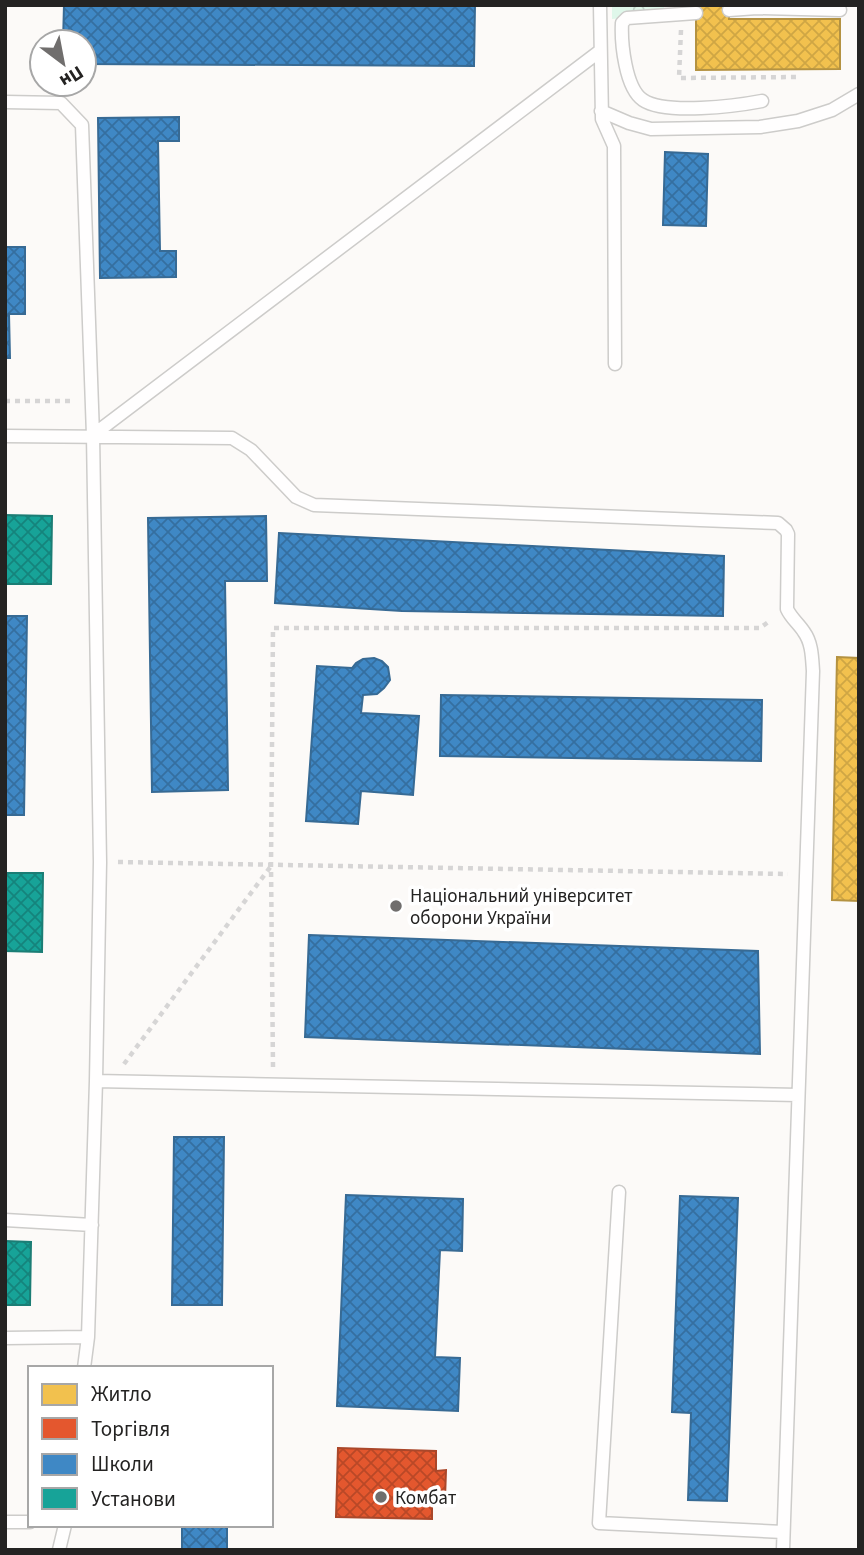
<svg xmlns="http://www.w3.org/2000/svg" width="864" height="1555" viewBox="0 0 864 1555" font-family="'Source Sans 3',sans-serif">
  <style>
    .forest { fill: url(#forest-crowns) }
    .homes { fill: url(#homes-cross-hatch); stroke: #b49241; stroke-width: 2 }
    .shops { fill: url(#shops-cross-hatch); stroke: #aa472a; stroke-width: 2 }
    .schools { fill: url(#schools-cross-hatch); stroke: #376a94; stroke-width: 2 }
    .public { fill: url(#public-cross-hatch); stroke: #1b7d75; stroke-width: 2 }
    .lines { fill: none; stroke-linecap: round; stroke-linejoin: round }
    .lane-casing { stroke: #cdccca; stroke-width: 15 }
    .path { stroke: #d6d5d5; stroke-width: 4.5; stroke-dasharray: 5 5; stroke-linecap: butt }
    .lane { stroke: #fffefe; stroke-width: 12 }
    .poi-dot { fill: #706e6d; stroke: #fff; stroke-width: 2.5 }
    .labels { text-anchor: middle; stroke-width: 7; stroke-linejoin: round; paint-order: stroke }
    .poi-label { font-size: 19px; fill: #242322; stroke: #fff; text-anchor: start }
  </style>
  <defs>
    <pattern id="forest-crowns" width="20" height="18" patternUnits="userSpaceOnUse" patternTransform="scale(1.75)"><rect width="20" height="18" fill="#dff7ea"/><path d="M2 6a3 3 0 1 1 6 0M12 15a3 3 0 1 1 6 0" fill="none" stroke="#bfd3c8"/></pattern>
    <pattern id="homes-cross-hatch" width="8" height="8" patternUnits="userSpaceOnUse" patternTransform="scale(1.75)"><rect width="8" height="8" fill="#f2c14e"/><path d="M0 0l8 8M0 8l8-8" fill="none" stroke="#cfa644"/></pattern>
    <pattern id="shops-cross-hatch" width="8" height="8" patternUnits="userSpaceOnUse" patternTransform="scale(1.75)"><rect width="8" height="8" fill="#e4572e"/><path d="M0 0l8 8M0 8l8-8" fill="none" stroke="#b94827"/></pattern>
    <pattern id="schools-cross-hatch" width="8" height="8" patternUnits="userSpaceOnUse" patternTransform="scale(1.75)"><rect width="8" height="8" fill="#3f88c5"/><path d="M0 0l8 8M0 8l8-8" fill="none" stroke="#356fa0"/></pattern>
    <pattern id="public-cross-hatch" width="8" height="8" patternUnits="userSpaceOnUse" patternTransform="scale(1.75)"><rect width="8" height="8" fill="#17a398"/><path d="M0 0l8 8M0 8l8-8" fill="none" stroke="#15847c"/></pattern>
  </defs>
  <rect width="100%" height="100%" fill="#fcfaf8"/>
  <path class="forest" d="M612 5H664V15L612 19Z"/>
  <path class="homes" d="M696 5H729V19H840V69L696 70Z
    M837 657 859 658V901L832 900Z"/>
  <path class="shops" d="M338 1448 436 1451V1471L446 1470 445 1499H432V1519L336 1517Z"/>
  <path class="schools" d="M64 5H475L474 66 84 64V42H63Z
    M179 117V141H158L160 251H176V277L100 278 98 118Z
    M665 152 708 154 706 226 663 225Z
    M5 247H25V314H9L10 358H5Z
    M266 516 267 581H225L228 790 152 792 148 518Z
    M279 533 724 556 723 616 402 611 275 603Z
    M5 616H27L24 815H5Z
    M374 658 382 661 388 667 390 680 384 688 377 694 363 695 361 713 419 716 413 795 361 791 358 824 306 821 317 666 352 668 356 663 363 659Z
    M441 695 762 700 761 761 440 756Z
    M309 935 758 951 760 1054 305 1037Z
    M174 1137H224L222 1305H172Z
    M346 1195 463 1199 462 1251 440 1250 435 1357 460 1358 458 1411 337 1406Z
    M680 1196 738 1198 727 1501 688 1500 691 1413 672 1412Z
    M182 1525H227V1550H182Z"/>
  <path class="public" d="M5 515 52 516 51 584H5Z
    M5 873H43L42 952 5 951Z
    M5 1241 31 1242 30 1305H5Z"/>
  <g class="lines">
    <g class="lane-casing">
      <path id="lane" d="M600 5 602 119 614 146 615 364
        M757 5V8L840 10
        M729 10 757 8
        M696 13 627 18 622 23C621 42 625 88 643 100 665 115 736 106 762 101
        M5 102 61 103 82 125 93 435 100 862 96 1081 88 1337 84 1368
        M601 111 629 123 651 129 760 127 798 121 832 110 859 94
        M93 435 600 51
        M5 436 232 438 251 450 296 497 314 505 778 523 786 530 788 534 787 609C791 618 799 624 804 632 812 643 812 657 813 671L783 1550
        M96 1081 798 1095
        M619 1192 599 1523 783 1532
        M5 1220 92 1225
        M5 1338 88 1337
        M5 1522H30
        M59 1550 65 1525"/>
    </g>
    <path class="path" d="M681 30 679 78 798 77
      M5 401H73
      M118 862 788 874
      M124 1064 271 866
      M273 1067 271 865 273 628H760L771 620"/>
    <use href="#lane" class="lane"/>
  </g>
  <g class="poi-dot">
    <circle cx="396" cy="906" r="7"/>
    <circle cx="381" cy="1497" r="7"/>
  </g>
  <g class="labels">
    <g class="poi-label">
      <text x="410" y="902">Національний університет<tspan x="410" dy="22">оборони України</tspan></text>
      <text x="395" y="1504">Комбат</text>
    </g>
  </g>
  <rect width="864" height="1555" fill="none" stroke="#242322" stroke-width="14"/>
  <rect x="28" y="1366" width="245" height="161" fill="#ffffff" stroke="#a7a7a7" stroke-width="2"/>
  <rect x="42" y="1384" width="35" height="21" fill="#f2c14e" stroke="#a7a7a7" stroke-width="2"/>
  <text x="91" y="1401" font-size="21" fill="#242322">Житло</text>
  <rect x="42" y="1418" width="35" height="21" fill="#e4572e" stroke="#a7a7a7" stroke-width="2"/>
  <text x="91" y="1436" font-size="21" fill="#242322">Торгівля</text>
  <rect x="42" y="1454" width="35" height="21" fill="#3f88c5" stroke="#a7a7a7" stroke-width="2"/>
  <text x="91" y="1471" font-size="21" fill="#242322">Школи</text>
  <rect x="42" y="1488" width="35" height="21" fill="#17a398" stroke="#a7a7a7" stroke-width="2"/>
  <text x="91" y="1506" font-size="21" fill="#242322">Установи</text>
  <g transform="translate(63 63) rotate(148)"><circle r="33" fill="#ffffff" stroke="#a7a7a7" stroke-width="2"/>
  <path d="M0-5L12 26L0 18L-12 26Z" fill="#706e6d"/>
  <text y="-10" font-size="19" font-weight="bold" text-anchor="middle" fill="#242322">Пн</text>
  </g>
</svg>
